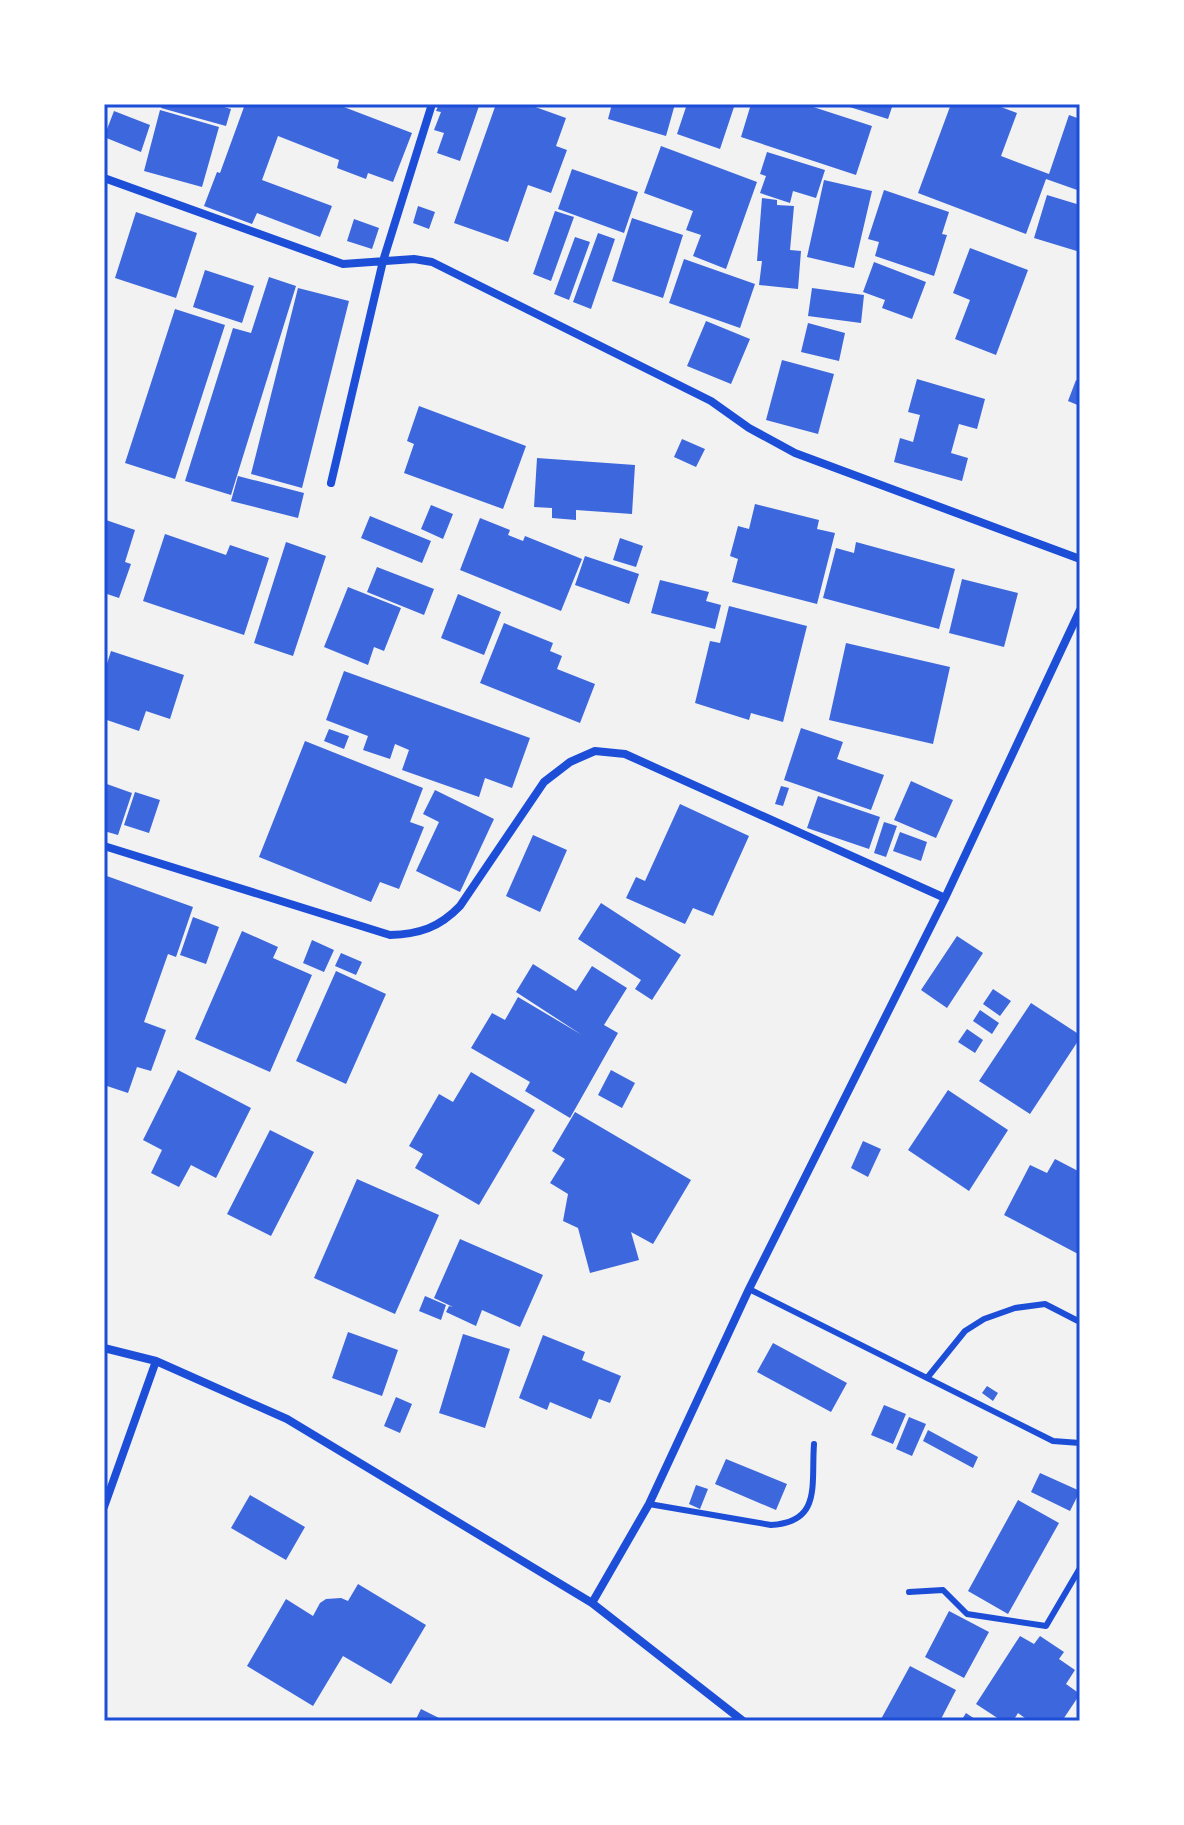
<svg xmlns="http://www.w3.org/2000/svg" width="1184" height="1825" viewBox="0 0 1184 1825" font-family="'Asap Condensed',sans-serif">
  <style>
    .building { fill: #3d67dc }
    .lines { fill: none; stroke-linecap: round; stroke-linejoin: round }
    .service { stroke: #1d4ed8; stroke-width: 6 }
    .minor { stroke: #1d4ed8; stroke-width: 8 }
    .neatline { fill: none; stroke: #1d4ed8; stroke-width: 3 }
  </style>
  <rect width="100%" height="100%" fill="#f2f2f2"/>
  <path class="building" d="M162 104H214L231 109 226 126 161 108Z
    M236 104H336L412 133 393 182 368 173 366 179 337 168 339 160 278 136 262 180 332 206 320 237 257 213 252 224 204 206 217 172 220 173 244 107Z
    M439 104 479 106 460 161 437 153 444 133 434 130 441 112 436 111Z
    M496 104H527L566 118 556 146 567 150 551 193 528 185 508 242 454 223Z
    M612 104H675L666 136 608 119Z
    M687 104H735L720 149 677 134Z
    M751 104H804L872 126 856 175 741 137Z
    M840 104H893L888 119Z
    M951 104H993L1017 113 1001 156 1049 174 1069 115 1080 119V191L1046 179 1026 234 918 193Z
    M160 110 219 127 202 187 144 171Z
    M114 111 150 125 141 152 104 137Z
    M661 146 757 182 726 269 693 256 701 235 686 230 693 211 644 193Z
    M767 152 825 170 816 198 793 191 790 203 760 193 766 176 760 174Z
    M572 169 638 192 624 233 558 209Z
    M824 180 872 191 854 268 807 257Z
    M884 190 949 212 942 234 947 235 934 276 875 256 879 242 868 239Z
    M1047 195 1080 205V252L1034 238Z
    M762 198 777 200V205L794 206 790 250 801 251 798 289 759 285 762 261H757Z
    M418 206 435 212 429 229 413 223Z
    M555 211 574 217 551 281 533 274Z
    M136 212 197 233 176 298 115 278Z
    M632 218 683 235 663 298 612 281Z
    M354 219 379 228 372 249 347 241Z
    M598 233 615 239 591 309 573 302Z
    M575 237 590 242 569 300 554 294Z
    M970 248 1028 270 996 355 955 339 970 300 953 293Z
    M684 259 755 284 740 328 669 303Z
    M874 262 926 282 912 319 882 308 885 300 863 292Z
    M205 270 254 286 242 323 193 307Z
    M269 277 296 286 231 495 185 481 233 328 251 333Z
    M298 288 349 301 302 488 251 474Z
    M812 288 864 295 861 323 808 316Z
    M175 309 225 325 175 479 125 463Z
    M706 321 750 339 731 384 687 366Z
    M808 323 845 333 839 361 801 352Z
    M782 360 834 374 818 434 766 420Z
    M917 379 985 399 977 429 959 424 951 453 968 458 962 481 894 462 900 438 913 442 920 415 908 412Z
    M1076 380 1080 382V406L1068 401Z
    M419 406 526 446 503 509 404 473 414 444 407 441Z
    M682 439 705 449 696 467 674 457Z
    M537 458 635 465 632 514 576 510V520L552 518V508L534 507Z
    M238 476 304 493 298 518 231 501Z
    M755 504 819 520 817 529 835 533 817 604 732 582 738 559 730 556 738 526 749 529Z
    M431 505 453 514 443 539 421 529Z
    M370 516 431 541 422 563 361 538Z
    M480 518 510 530 508 535 523 541 525 536 582 559 561 611 460 570Z
    M106 520 135 530 125 562 131 564 119 598 104 593Z
    M165 534 226 555 230 545 269 558 244 635 143 601Z
    M620 538 643 546 636 567 613 560Z
    M286 542 326 556 293 656 254 643Z
    M856 542 955 569 939 629 823 598 836 548 854 553Z
    M585 556 639 574 629 604 575 585Z
    M377 567 434 589 424 615 367 592Z
    M962 579 1018 593 1004 647 949 633Z
    M660 580 709 592 706 601 721 605 715 629 651 613Z
    M348 587 401 608 384 651 374 647 368 665 324 647Z
    M458 594 501 612 484 655 441 638Z
    M729 606 807 626 783 722 751 713 749 720 695 703 710 641 720 643Z
    M504 623 553 643 550 651 562 656 557 669 595 684 580 723 480 683Z
    M846 643 950 667 933 744 829 720Z
    M111 651 184 675 170 719 146 711 139 731 104 719V673Z
    M344 671 530 738 512 788 485 778 479 797 402 770 409 750 395 744 390 759 363 750 368 736 326 720Z
    M801 728 843 742 837 759 884 775 871 810 784 780Z
    M329 729 349 736 344 749 324 741Z
    M305 741 423 788 410 822 424 827 399 889 380 882 371 902 259 857Z
    M911 781 953 800 936 838 894 820Z
    M104 783 132 793 118 835 104 831Z
    M781 786 789 788 783 806 775 804Z
    M435 790 494 819 460 892 416 871 439 822 423 814Z
    M135 792 160 800 149 833 124 825Z
    M818 796 880 817 869 849 807 828Z
    M680 804 749 836 713 916 693 908 685 924 626 898 636 877 645 881Z
    M884 822 897 826 886 857 874 853Z
    M900 832 927 842 921 861 893 851Z
    M533 835 567 850 540 912 506 896Z
    M104 875 193 907 176 957 168 954 144 1022 166 1030 151 1071 137 1067 128 1093 104 1085Z
    M601 903 681 955 652 1000 635 989 641 980 578 939Z
    M193 917 219 927 206 964 180 955Z
    M242 931 278 947 273 958 312 975 270 1072 195 1039Z
    M957 936 983 953 947 1008 921 990Z
    M312 940 334 950 324 972 303 963Z
    M341 953 362 962 356 975 335 966Z
    M533 964 576 991 592 966 627 988 604 1025 618 1033 570 1118 525 1091 530 1082 471 1048 492 1013 505 1020 518 997 582 1035 516 992Z
    M336 971 386 994 346 1084 296 1061Z
    M993 989 1011 1001 1000 1016 983 1004Z
    M1031 1003 1080 1035V1038L1030 1114 979 1081Z
    M980 1010 999 1023 992 1034 973 1021Z
    M967 1029 983 1040 975 1053 958 1042Z
    M178 1070 251 1108 216 1178 191 1165 179 1187 151 1173 162 1150 143 1140Z
    M611 1070 635 1083 622 1108 598 1095Z
    M471 1072 535 1110 479 1205 415 1168 423 1154 409 1146 439 1094 453 1102Z
    M948 1090 1008 1130 969 1191 908 1150Z
    M575 1112 691 1180 653 1244 631 1232 639 1260 590 1273 578 1228 563 1221 568 1194 550 1183 565 1159 552 1151Z
    M270 1130 314 1152 271 1236 227 1214Z
    M863 1141 881 1149 868 1177 851 1168Z
    M1055 1159 1080 1172V1255L1004 1215 1030 1165 1047 1173Z
    M357 1179 439 1215 395 1314 314 1278Z
    M460 1239 543 1275 520 1327 482 1310 476 1326 446 1312 449 1306 453 1307 434 1298Z
    M425 1296 446 1305 441 1320 419 1311Z
    M348 1332 398 1350 382 1396 332 1378Z
    M463 1334 510 1349 485 1428 439 1413Z
    M543 1335 585 1352 582 1360 621 1376 610 1403 599 1399 591 1419 550 1402 547 1410 519 1398Z
    M773 1343 847 1383 831 1412 757 1372Z
    M987 1386 998 1393 993 1401 982 1393Z
    M396 1397 412 1404 400 1433 384 1426Z
    M884 1405 906 1414 893 1444 871 1435Z
    M909 1417 926 1424 912 1456 896 1449Z
    M928 1430 978 1457 973 1468 923 1441Z
    M726 1459 787 1484 776 1510 715 1484Z
    M1040 1473 1080 1491 1070 1511 1031 1492Z
    M696 1485 708 1489 700 1509 689 1504Z
    M250 1495 305 1527 286 1560 231 1528Z
    M1018 1500 1059 1523 1008 1614 968 1591Z
    M358 1584 426 1625 391 1684 343 1656 313 1706 247 1666 286 1599 313 1616 320 1603 326 1599 341 1598 348 1601Z
    M949 1611 989 1632 964 1678 925 1657Z
    M1020 1636 1034 1644 1040 1636 1064 1652 1059 1659 1075 1670 1066 1684 1080 1694 1062 1721H1029L1018 1713 1013 1721H1002L976 1704Z
    M910 1666 956 1690 940 1721H880Z
    M421 1709 445 1721H415Z
    M966 1713 978 1721H961Z"/>
  <g class="lines">
    <path class="service" d="M749 1289 1053 1441 1080 1443
      M927 1378 965 1331 984 1319 1015 1308 1045 1304 1080 1322
      M649 1504 771 1525C822 1522 811 1485 814 1444
      M909 1592 943 1590 967 1614 1046 1626 1080 1568"/>
    <path class="minor" d="M104 178 343 264 414 259 432 262 711 401 749 428 795 453 1080 559
      M331 483 383 261 432 104
      M104 846 390 935C419 934 439 928 460 906L544 782 570 762 595 751 625 754 945 898
      M104 1348 156 1361 287 1419 592 1603 743 1721
      M104 1507 156 1361
      M592 1603 649 1504 749 1289 945 898 1080 610"/>
  </g>
  <rect width="1184" height="1825" fill="none" stroke="#ffffff" stroke-width="212"/>
  <rect x="106" y="106" width="972" height="1613" class="neatline"/>
</svg>
